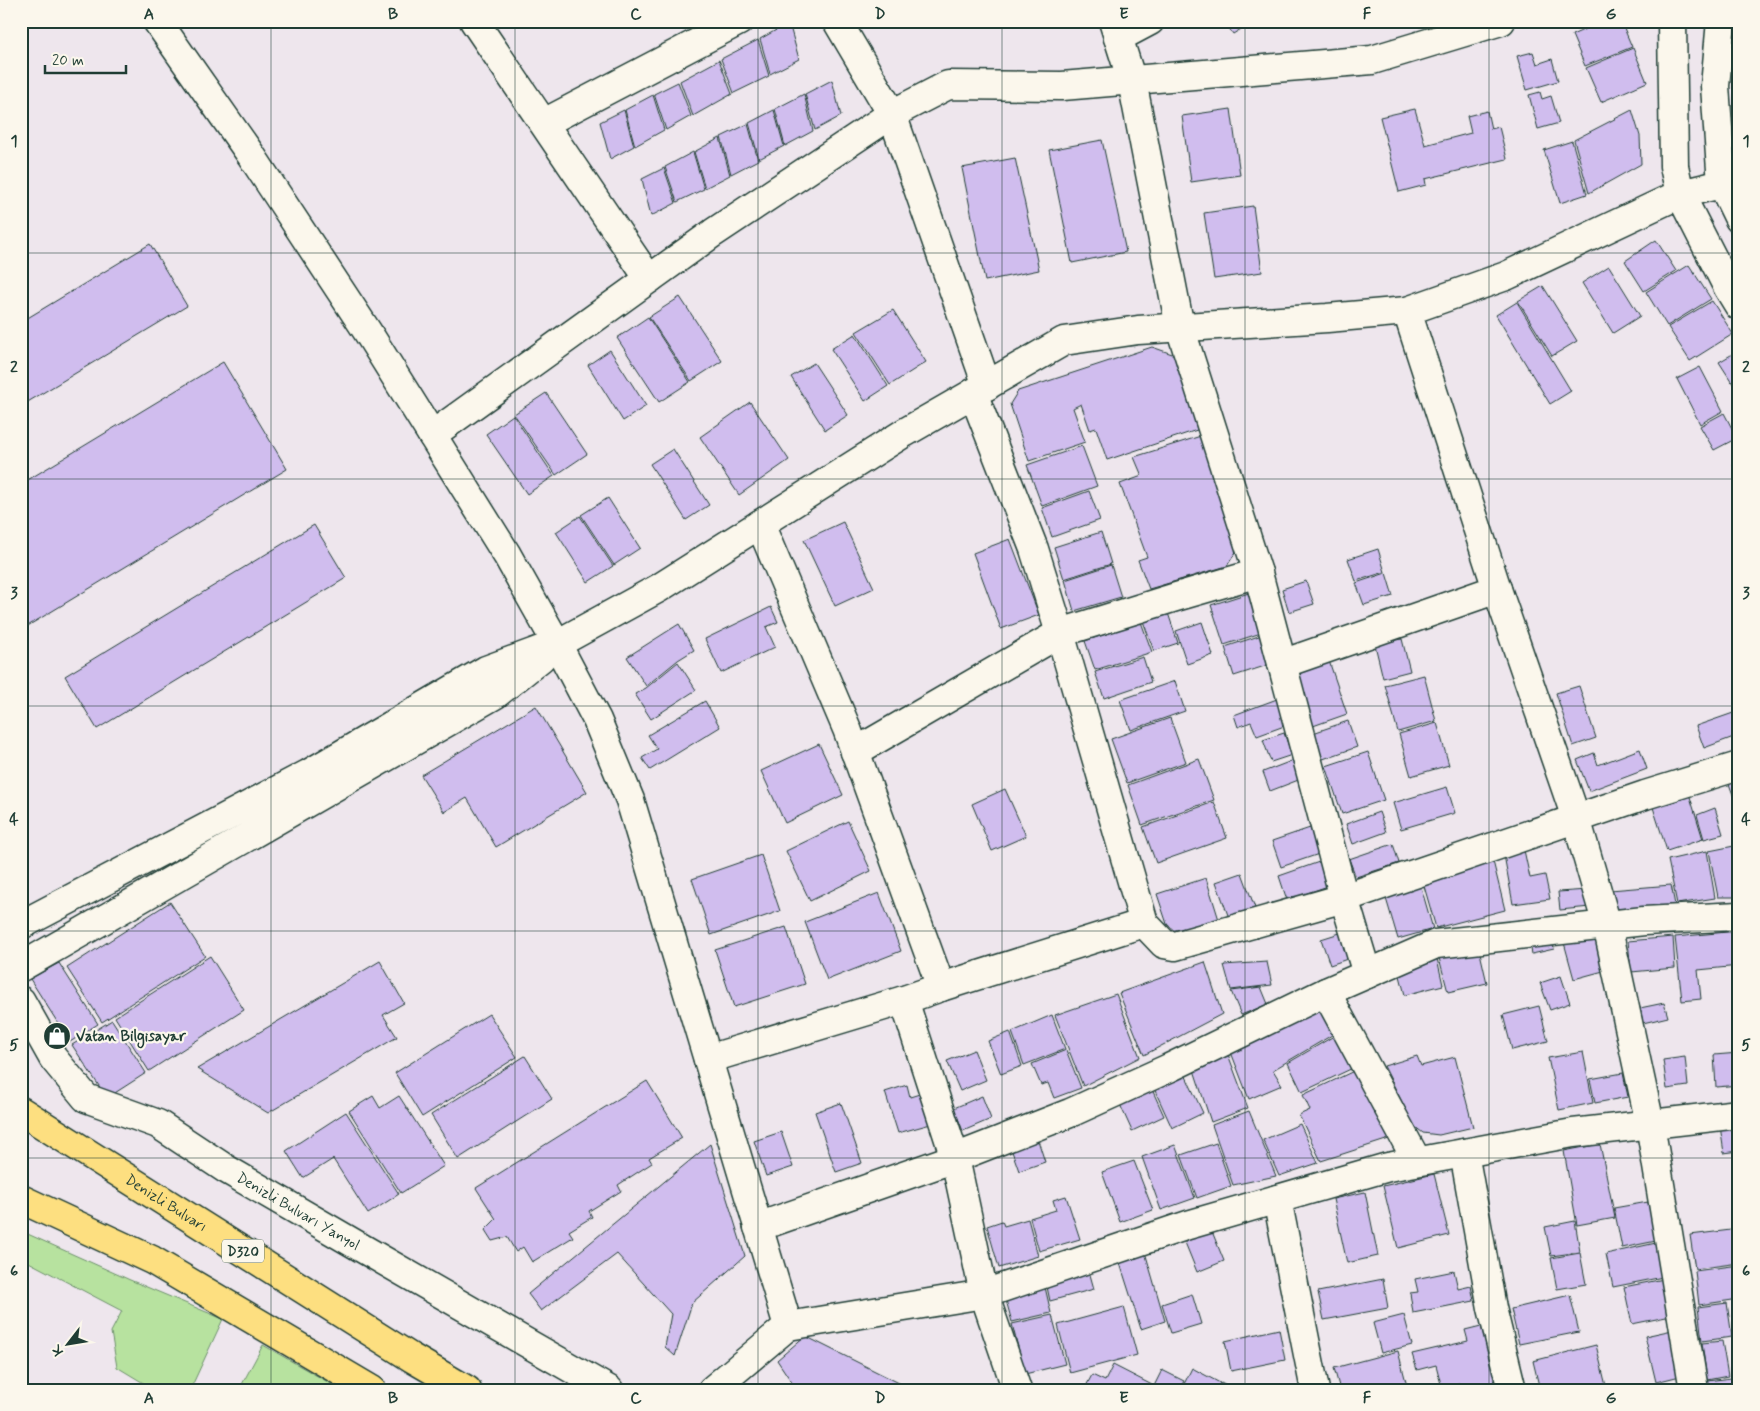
<svg xmlns="http://www.w3.org/2000/svg" width="1760" height="1411" viewBox="0 0 1760 1411" font-family="Mynerve,sans-serif">
  <style>
    .green { fill: #b7e29f; stroke: #6b906a }
    .building { fill: #d0bdee; stroke: #1f3d34 }
    .lines { fill: none; stroke-linecap: round; stroke-linejoin: round }
    .street-casing { stroke: #1f3d34; stroke-width: 31 }
    .highway-casing { stroke: #1f3d34; stroke-width: 31 }
    .street { stroke: #fbf7ec; stroke-width: 28 }
    .highway { stroke: #fddf80; stroke-width: 28 }
    .grid { fill: none; stroke: #1f3d34; stroke-width: 1; stroke-opacity: 0.55 }
    .labels { text-anchor: middle; stroke-width: 4.5; stroke-linejoin: round; paint-order: stroke }
    .shield { fill: #fbf7ec; stroke: #61756b; stroke-width: 1 }
    .shield-label { font-size: 14px; font-weight: bold; fill: #1f3d34 }
    .poi-label { font-size: 15px; font-weight: bold; fill: #1f3d34; stroke: #fbf7ec; text-anchor: start }
    .street-label { font-size: 15px; fill: #1f3d34; stroke: #fbf7ec }
    .neatline { fill: none; stroke: #1f3d34; stroke-width: 2 }
    .grid-label { font-size: 16px; text-anchor: middle; font-weight: bold; fill: #1f3d34 }
  </style>
  <rect width="100%" height="100%" fill="#eee6ed"/>
  <filter id="ink" filterUnits="userSpaceOnUse"><feTurbulence type="fractalNoise" baseFrequency=".02" numOctaves="2"/><feDisplacementMap in="SourceGraphic" scale="10" xChannelSelector="R" yChannelSelector="G"/><feConvolveMatrix kernelMatrix="1 2 1 2 8 2 1 2 1" color-interpolation-filters="sRGB"/></filter>
  <g filter="url(#ink)">
    <path class="green" d="M21 1231 130 1280 223 1319 190 1390H155L117 1367 111 1332 122 1311 21 1258Z
      M263 1345 342 1390H239Z"/>
    <path class="building" d="M1224 21H1254L1233 34Z
      M1604 21H1621L1632 47 1585 66 1572 35Z
      M789 23 799 59 770 74 760 39Z
      M758 40 769 76 734 93 721 59Z
      M1633 48 1647 82 1601 102 1586 68Z
      M1533 52 1537 64 1552 59 1558 81 1527 90 1517 56Z
      M719 60 732 94 693 116 680 81Z
      M832 80 841 116 815 130 805 94Z
      M678 82 691 116 666 130 654 94Z
      M1540 92 1542 99 1551 96 1559 123 1538 129 1529 95Z
      M804 94 813 131 785 146 775 109Z
      M653 95 664 130 635 146 625 110Z
      M1231 109 1240 175 1191 182 1182 116Z
      M1415 109 1425 145 1471 133 1467 116 1487 111 1491 129 1499 127 1507 159 1425 179 1426 185 1399 192 1380 117Z
      M624 110 634 146 610 159 600 122Z
      M774 110 784 146 759 159 749 123Z
      M1632 110 1640 136 1641 164 1589 193 1574 140Z
      M748 124 758 160 731 174 721 137Z
      M720 138 730 175 705 188 694 152Z
      M1102 140 1126 252 1072 263 1049 150Z
      M1572 141 1587 194 1560 203 1544 150Z
      M693 152 704 189 677 202 665 167Z
      M1015 158 1039 270 985 281 962 168Z
      M664 168 676 203 651 216 642 179Z
      M1253 206 1262 272 1214 279 1204 213Z
      M1656 240 1676 271 1644 291 1625 261Z
      M150 244 187 306 21 406V322Z
      M1689 265 1711 299 1667 326 1646 292Z
      M1609 266 1640 316 1613 333 1582 283Z
      M1543 286 1577 341 1552 356 1518 301Z
      M680 297 722 361 691 381 649 317Z
      M1712 301 1733 334 1690 361 1668 327Z
      M1517 302 1571 391 1550 404 1496 315Z
      M893 310 926 362 890 385 856 332Z
      M648 317 690 382 659 402 617 338Z
      M855 334 888 386 865 401 831 349Z
      M1152 347 1178 356 1200 429 1107 460 1096 428 1090 430 1081 404 1073 408 1085 442 1029 461 1010 404 1018 391Z
      M610 350 646 406 623 421 588 365Z
      M1736 352 1739 357V388L1737 390 1719 362Z
      M223 362 287 469 21 630V484Z
      M814 363 848 415 825 430 791 377Z
      M1700 367 1723 411 1700 424 1677 379Z
      M546 393 587 454 556 475 514 414Z
      M750 402 789 460 739 495 700 437Z
      M1724 413 1737 438 1714 450 1700 426Z
      M513 415 554 476 527 494 486 434Z
      M1204 435 1239 547 1227 566 1149 589 1138 560 1147 557 1120 484 1142 476 1134 457Z
      M1082 446 1097 486 1042 506 1027 465Z
      M673 449 709 505 686 520 650 464Z
      M1739 462V475L1733 465Z
      M1089 491 1100 520 1052 537 1042 508Z
      M608 498 640 548 614 565 581 515Z
      M580 516 613 566 588 582 556 532Z
      M843 522 874 588 835 606 804 540Z
      M314 525 346 578 97 729 65 676Z
      M1101 532 1111 564 1064 579 1054 547Z
      M1010 539 1039 615 1001 629 973 553Z
      M1378 549 1385 572 1356 581 1348 559Z
      M1111 565 1121 597 1074 611 1065 580Z
      M1386 573 1393 596 1364 605 1356 583Z
      M1306 581 1314 604 1289 612 1282 589Z
      M1252 592 1264 632 1224 645 1211 605Z
      M771 607 778 622 766 627 775 647 721 673 705 639Z
      M1168 613 1178 643 1154 651 1143 621Z
      M1141 622 1152 652 1095 670 1085 641Z
      M1202 622 1213 655 1187 664 1176 631Z
      M679 624 694 650 678 660 646 686 627 657Z
      M1265 634 1274 663 1234 676 1225 647Z
      M1402 639 1410 671 1383 678 1375 645Z
      M1143 657 1151 682 1104 698 1095 672Z
      M1329 661 1347 714 1313 726 1295 672Z
      M678 662 696 690 651 719 635 694 646 688Z
      M1424 675 1436 721 1398 732 1385 685Z
      M1175 681 1185 711 1131 730 1120 700Z
      M1579 686 1596 738 1573 746 1556 693Z
      M1277 699 1287 725 1257 736 1251 722 1238 727 1234 715Z
      M705 701 720 727 650 770 642 758 657 749 648 735Z
      M536 706 587 792 496 847 467 798 444 812 421 775Z
      M1739 711V735L1704 748 1696 726Z
      M1170 718 1186 762 1127 783 1111 739Z
      M1348 721 1357 747 1323 759 1313 733Z
      M1437 723 1449 765 1411 776 1399 734Z
      M1284 733 1292 755 1271 762 1263 740Z
      M819 744 843 795 785 823 761 771Z
      M1640 749 1647 769 1589 791 1577 760 1594 753 1598 765Z
      M1368 752 1384 800 1342 814 1326 766Z
      M1199 759 1214 800 1142 825 1128 785Z
      M1294 760 1301 779 1270 791 1263 772Z
      M1739 769V811L1725 773Z
      M1447 787 1455 813 1401 829 1393 803Z
      M1687 787 1703 839 1667 851 1650 798Z
      M1005 789 1026 836 992 851 972 804Z
      M1214 802 1227 838 1156 863 1143 827Z
      M1715 808 1723 834 1704 839 1697 815Z
      M1379 812 1386 832 1353 844 1346 824Z
      M848 821 871 871 810 901 786 851Z
      M1310 828 1319 854 1281 867 1272 841Z
      M1393 844 1399 863 1356 877 1349 859Z
      M1739 845V897H1718L1709 851Z
      M1524 850 1530 878 1545 875 1550 899 1513 904 1504 855Z
      M1707 851 1715 898 1677 904 1668 860Z
      M1491 853 1505 910 1436 928 1422 879Z
      M761 855 780 911 711 935 692 879Z
      M1322 861 1331 885 1287 900 1279 876Z
      M1242 873 1255 908 1229 918 1216 882Z
      M1206 878 1220 923 1181 937 1167 924 1157 894Z
      M1419 880 1433 929 1398 939 1385 895Z
      M1671 885 1675 905 1615 909 1610 890Z
      M1588 890 1590 907 1560 910 1558 892Z
      M879 893 901 951 827 980 805 922Z
      M170 902 205 956 102 1022 67 968Z
      M786 927 805 984 734 1007 715 950Z
      M1596 930 1607 970 1574 979 1563 939Z
      M1738 931 1739 966 1698 970 1701 999 1682 1001 1675 937Z
      M1343 932 1353 957 1330 965 1321 939Z
      M1552 934 1554 949 1532 954 1529 938Z
      M1673 937 1675 968 1631 972 1628 941Z
      M1478 944 1487 983 1448 992 1438 954Z
      M1436 954 1443 985 1405 995 1397 964Z
      M210 956 244 1010 149 1071 115 1017Z
      M380 961 404 1003 383 1015 397 1037 268 1113 197 1069Z
      M1205 962 1222 1014 1144 1055 1119 993Z
      M1267 962 1272 985 1231 990 1224 965Z
      M59 963 98 1024 70 1042 30 979Z
      M1561 976 1570 1003 1550 1010 1540 983Z
      M1261 987 1268 1004 1241 1015 1231 991Z
      M1116 994 1140 1057 1083 1086 1055 1015Z
      M1664 1003 1668 1017 1643 1023 1640 1008Z
      M1322 1006 1337 1032 1273 1070 1282 1085 1249 1099 1229 1047Z
      M1539 1006 1548 1041 1512 1050 1503 1015Z
      M489 1014 517 1057 422 1117 395 1073Z
      M1052 1015 1065 1049 1024 1065 1012 1032Z
      M112 1020 146 1073 107 1098 72 1045Z
      M1010 1032 1022 1066 1001 1074 988 1041Z
      M1339 1033 1355 1067 1302 1092 1288 1063Z
      M1226 1049 1248 1108 1211 1122 1193 1067Z
      M974 1050 986 1080 960 1091 947 1061Z
      M1066 1050 1081 1088 1054 1098 1048 1083 1041 1085 1032 1064Z
      M1583 1052 1593 1103 1559 1110 1548 1058Z
      M1739 1053V1085L1716 1087 1714 1055Z
      M525 1056 552 1099 458 1159 431 1115Z
      M1417 1056 1421 1066 1455 1057 1473 1127 1439 1135 1423 1133 1414 1126 1384 1066Z
      M1685 1057 1688 1086 1667 1089 1663 1060Z
      M1183 1070 1203 1113 1172 1128 1152 1084Z
      M1356 1070 1389 1139 1321 1161 1299 1115 1310 1110 1303 1095Z
      M1623 1073 1628 1097 1595 1103 1590 1079Z
      M647 1081 682 1138 649 1158 652 1163 618 1185 621 1191 589 1211 592 1217 569 1231 573 1237 532 1262 523 1247 516 1252 507 1237 492 1241 485 1230 496 1219 476 1188Z
      M907 1085 910 1097 929 1091 938 1122 898 1133 885 1092Z
      M1150 1085 1164 1116 1132 1131 1118 1100Z
      M373 1096 380 1108 399 1096 444 1166 401 1193 349 1111Z
      M982 1096 991 1119 963 1131 954 1108Z
      M841 1103 862 1163 836 1172 815 1112Z
      M1249 1111 1276 1176 1233 1185 1212 1125Z
      M346 1112 399 1194 368 1214 333 1159 303 1178 286 1151Z
      M1739 1123V1151L1724 1153 1720 1126Z
      M1300 1124 1318 1163 1279 1176 1263 1140Z
      M1035 1131 1045 1162 1019 1171 1008 1140Z
      M781 1132 793 1167 766 1176 754 1141Z
      M1216 1143 1231 1186 1197 1198 1181 1155Z
      M710 1144 745 1256 692 1303 675 1356 665 1347 671 1314 617 1254 541 1311 528 1294Z
      M1600 1144 1615 1218 1577 1225 1564 1151Z
      M1175 1145 1195 1198 1161 1210 1142 1157Z
      M1134 1161 1153 1210 1120 1222 1102 1172Z
      M1434 1174 1449 1235 1398 1248 1383 1186Z
      M1365 1192 1378 1256 1347 1263 1333 1199Z
      M1066 1196 1080 1239 1039 1251 1030 1218 1056 1210 1053 1200Z
      M1648 1202 1656 1241 1622 1248 1614 1208Z
      M1028 1219 1038 1256 999 1268 987 1226 1002 1221 1004 1226Z
      M1575 1221 1580 1252 1551 1256 1545 1227Z
      M1211 1229 1224 1261 1197 1272 1184 1240Z
      M1739 1229V1263L1695 1269 1690 1235Z
      M1656 1243 1663 1277 1613 1287 1606 1254Z
      M1145 1252 1165 1321 1141 1329 1119 1260Z
      M1580 1253 1586 1284 1557 1289 1551 1258Z
      M1739 1265V1299L1699 1305 1695 1271Z
      M1089 1271 1094 1289 1050 1301 1046 1282Z
      M1454 1271 1458 1289 1471 1286 1474 1301 1413 1313 1410 1293 1418 1292 1415 1279Z
      M1383 1279 1388 1308 1324 1320 1318 1292Z
      M1664 1279 1671 1316 1632 1324 1624 1287Z
      M1044 1283 1051 1313 1012 1322 1004 1293Z
      M1192 1294 1201 1324 1171 1333 1162 1304Z
      M1570 1295 1579 1332 1519 1344 1511 1309Z
      M1727 1303 1732 1337 1702 1341 1698 1307Z
      M1124 1307 1137 1355 1070 1373 1058 1325Z
      M1052 1315 1065 1364 1025 1374 1012 1324Z
      M1404 1315 1412 1345 1381 1353 1373 1323Z
      M1481 1326 1499 1390H1461L1459 1383 1442 1388 1436 1365 1417 1370 1412 1354 1468 1341 1465 1330Z
      M1279 1329 1285 1360 1231 1371 1225 1341Z
      M1677 1329 1688 1374 1656 1382 1645 1336Z
      M805 1336 913 1390H797L777 1360Z
      M1722 1341 1728 1376 1707 1380 1702 1343Z
      M1596 1345 1607 1390H1540L1533 1361Z
      M1398 1351 1408 1390H1340L1334 1368Z
      M1113 1365 1152 1385 1150 1390H1084L1092 1375 1105 1381Z
      M1192 1368 1220 1383 1216 1390H1181Z
      M1162 1370 1184 1381 1179 1390H1152Z
      M1739 1377V1390H1709L1707 1381Z
      M1221 1383 1234 1390H1218Z"/>
    <g class="lines">
      <g class="street-casing">
        <g id="street">
          <path d="M157 21 251 155 367 331 507 555 557 644 597 720 630 800 788 1326 712 1390"/>
          <path d="M474 21 649 279"/>
          <path d="M837 21 892 114 987 386"/>
          <path d="M1672 21 1674 166 1680 194 1728 288 1739 306"/>
          <path d="M1721 21 1715 86 1722 184 1739 219"/>
          <path d="M1118 38 1150 21"/>
          <path d="M544 123 739 21"/>
          <path d="M973 393 1034 549 1060 633 1144 923"/>
          <path d="M432 435 713 233 892 114 948 85 1062 86 1372 60 1501 21"/>
          <path d="M760 524 847 729 941 987"/>
          <path d="M1258 573 1344 898 1367 974"/>
          <path d="M1497 589 1576 818 1607 925 1650 1124 1694 1390"/>
          <path d="M1282 664 1497 589 1407 311"/>
          <path d="M855 752 1060 633 1176 597 1258 573 1180 327 1132 81 1113 21"/>
          <path d="M21 925 308 774 486 670 557 644 659 588 904 433 1064 341 1138 330 1327 318 1407 311 1506 276 1680 194 1722 184"/>
          <path d="M21 967 496 694 541 658"/>
          <path d="M1326 992 1417 1161"/>
          <path d="M904 1000 941 987 1144 923 1164 944 1175 946 1344 898 1645 795 1739 766"/>
          <path id="s1" d="M21 1001 53 1058 86 1098 158 1124 226 1169 367 1251 609 1390"/>
          <path d="M708 1059 904 1000 955 1158 984 1294 1017 1390"/>
          <path d="M1464 1153 1492 1308 1512 1390"/>
          <path d="M1277 1199 1315 1390"/>
          <path d="M758 1227 955 1158 1070 1113 1169 1068 1326 992 1436 944 1644 921 1739 916"/>
          <path d="M788 1326 984 1294 1188 1225 1388 1167 1573 1133 1739 1114"/>
        </g>
      </g>
      <g class="highway-casing">
        <g id="highway">
          <path id="s2" d="M21 1111 412 1358 467 1390"/>
          <path d="M21 1199 152 1260 372 1390"/>
        </g>
      </g>
      <use href="#street" class="street"/>
      <use href="#highway" class="highway"/>
    </g>
  </g>
  <path class="grid" d="M271 21V1390M515 21V1390M758 21V1390M1002 21V1390M1245 21V1390M1489 21V1390M21 253H1739M21 479H1739M21 706H1739M21 931H1739M21 1158H1739"/>
  <defs>
    <g id="shop-disc" transform="scale(1.4375)"><circle r="9.5" fill="#1f3d34" stroke="#fbf7ec"/><path d="M-5-2.5h2.3a2.7 3.5 0 0 1 5.4 0H5L5.5 6h-11ZM-1.5-2.5h3a1.5 2.3 0 0 0-3 0Z" fill="#fff"/></g>
  </defs>
  <g fill-rule="evenodd">
    <use href="#shop-disc" x="57" y="1036"/>
  </g>
  <g class="labels">
    <rect class="shield" x="222" y="1239.5" width="42" height="23" rx="4"/>
    <g class="shield-label">
      <text x="243" y="1256">D320</text>
    </g>
    <g class="poi-label">
      <text x="76" y="1041">Vatan Bilgisayar</text>
    </g>
    <g class="street-label">
      <text dy="5" stroke="none"><textPath href="#s2" startOffset="172">Denizli Bulvarı</textPath></text>
      <text dy="5" stroke="none"><textPath href="#s1" startOffset="359">Denizli Bulvarı Yanyol</textPath></text>
    </g>
  </g>
  <rect width="1760" height="1411" fill="none" stroke="#fbf7ec" stroke-width="55"/>
  <g transform="translate(68 1344) rotate(239)" stroke="#fbf7ec" stroke-width="4" paint-order="stroke">
  <path d="M0-4L9 19L0 12L-9 19Z" fill="#1f3d34"/>
  <text y="-8" font-size="14" font-weight="bold" text-anchor="middle" fill="#1f3d34">K</text>
  </g>
  <path d="M45 65v8h81v-8" fill="none" stroke="#1f3d34" stroke-width="2.5"/>
  <text x="52" y="65" font-size="15" fill="#1f3d34" stroke="#fbf7ec" stroke-width="4" paint-order="stroke">20 m</text>
  <rect x="28" y="28" width="1704" height="1356" class="neatline"/>
  <g class="grid-label">
    <text x="149" y="19">A</text>
    <text x="393" y="19">B</text>
    <text x="636" y="19">C</text>
    <text x="880" y="19">D</text>
    <text x="1124" y="19">E</text>
    <text x="1367" y="19">F</text>
    <text x="1611" y="19">G</text>
    <text x="14" y="146">1</text>
    <text x="1746" y="146">1</text>
    <text x="14" y="372">2</text>
    <text x="1746" y="372">2</text>
    <text x="14" y="598">3</text>
    <text x="1746" y="598">3</text>
    <text x="14" y="824">4</text>
    <text x="1746" y="824">4</text>
    <text x="14" y="1050">5</text>
    <text x="1746" y="1050">5</text>
    <text x="14" y="1276">6</text>
    <text x="1746" y="1276">6</text>
    <text x="149" y="1403">A</text>
    <text x="393" y="1403">B</text>
    <text x="636" y="1403">C</text>
    <text x="880" y="1403">D</text>
    <text x="1124" y="1403">E</text>
    <text x="1367" y="1403">F</text>
    <text x="1611" y="1403">G</text>
  </g>
</svg>
